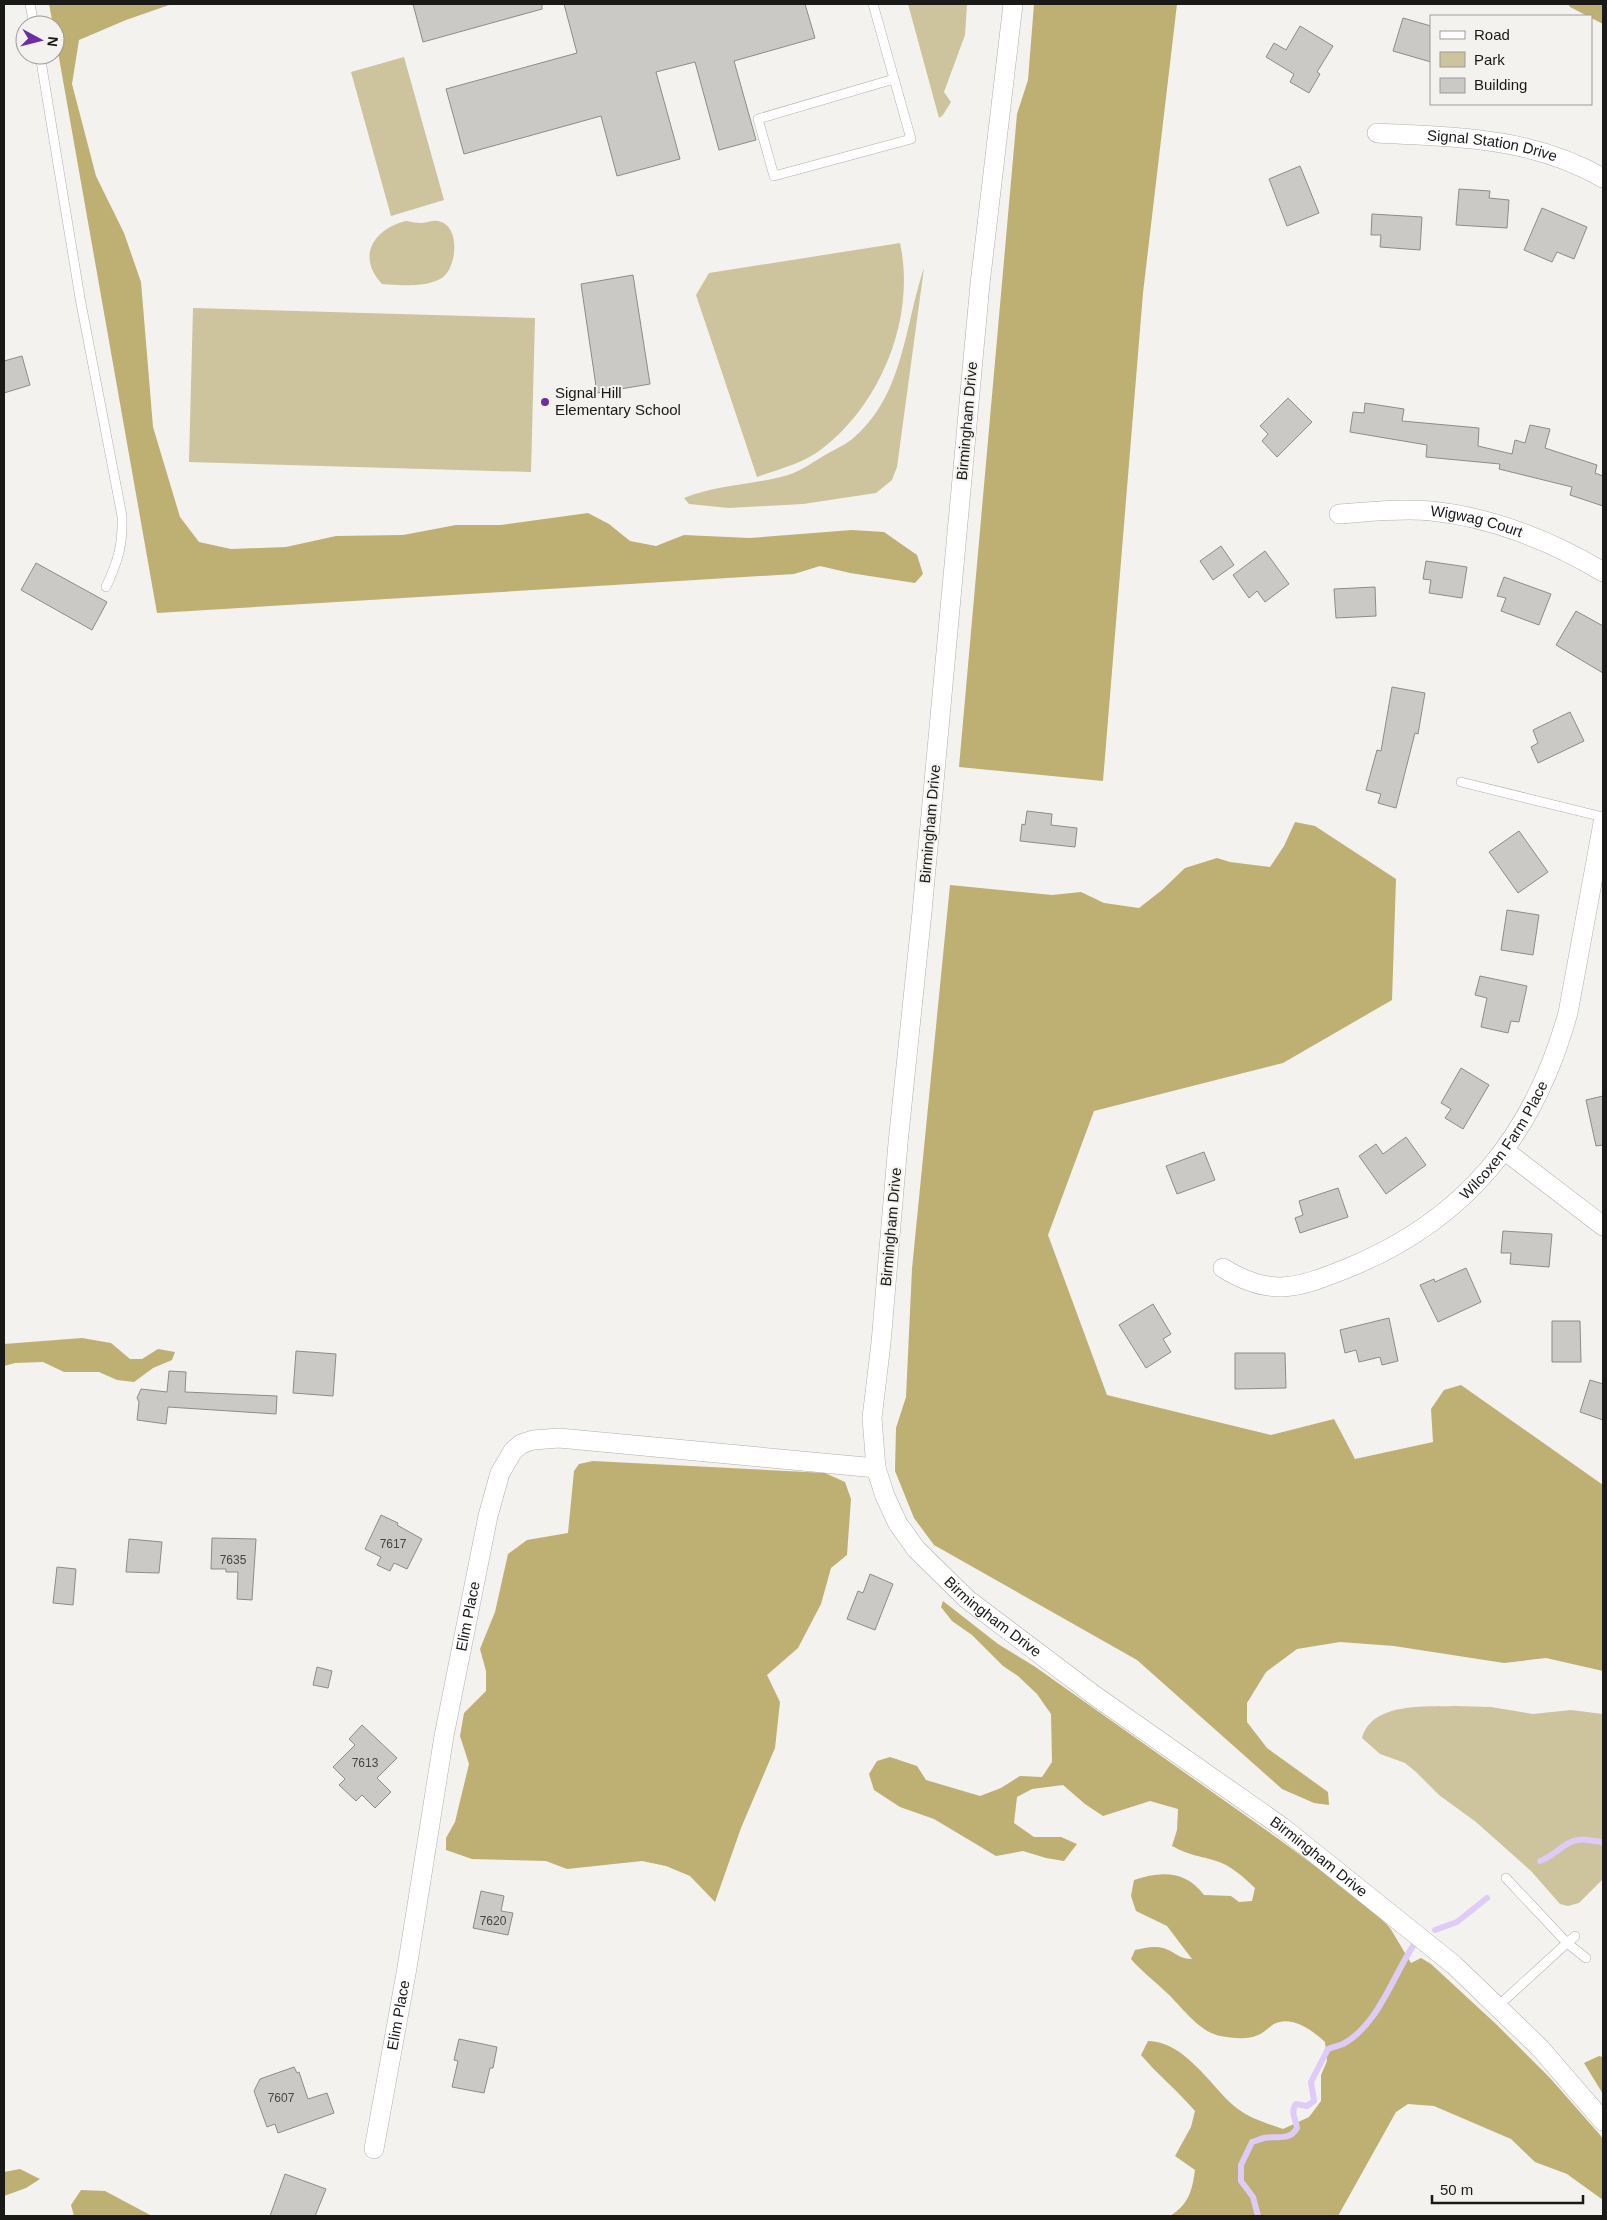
<svg xmlns="http://www.w3.org/2000/svg" width="1607" height="2220" viewBox="0 0 1607 2220" font-family="Arial,sans-serif">
  <style>
    .green { fill: #cdc39d }
    .forest { fill: #beaf73 }
    .lines { fill: none; stroke-linecap: round; stroke-linejoin: round }
    .stream { stroke: #dfcbf8; stroke-width: 6 }
    .building { fill: #cac9c6; stroke: #8d8c89 }
    .lane-casing { stroke: #b0afac; stroke-width: 10 }
    .street-casing { stroke: #b0afac; stroke-width: 20 }
    .lane { stroke: #fff; stroke-width: 9 }
    .street { stroke: #fff; stroke-width: 19 }
    .poi-dot { fill: #6e2ea2; stroke: #f3f2ef; stroke-width: 2 }
    .labels { text-anchor: middle; stroke-width: 4; stroke-linejoin: round; paint-order: stroke }
    .number-label { font-size: 12px; fill: #454544 }
    .street-label { font-size: 15px; fill: #191918; stroke: #f3f2ef }
    .poi-label { font-size: 15px; fill: #191918; stroke: #f3f2ef; text-anchor: start }
  </style>
  <rect width="100%" height="100%" fill="#f3f2ef"/>
  <path class="green" d="M908 4H967L965 35 944 92 951 102 943 115 939 118Z
    M404 57 444 200 391 216 351 72Z
    M406 221C412 222 417 223 422 223 427 223 433 220 438 221 462 225 457 271 440 279 423 288 400 285 382 284 356 256 374 229 406 221Z
    M900 243C916 316 882 402 823 448 805 463 779 469 757 477L696 295 709 273Z
    M924 268 897 467 892 480 876 493 803 504 729 508 689 504 684 498C716 485 754 485 788 475 801 471 813 462 825 455 833 450 843 446 851 440 904 397 904 327 924 268Z
    M193 308 535 318 531 472 189 462Z
    M1455 1706 1491 1707 1533 1714 1571 1710 1603 1714V1879L1579 1903 1568 1906 1560 1904 1531 1871 1476 1822 1439 1795 1415 1771 1405 1763 1380 1754 1362 1738C1372 1702 1425 1707 1455 1706Z"/>
  <path class="forest" d="M49 4H172L126 20 79 40 72 84 96 176 124 233 141 282 153 427 180 517 199 542 231 549 286 547 336 536 403 535 456 525H501L588 513 609 524 630 541 656 546 684 535 750 538 852 530 884 532 917 555 923 574 915 583 850 573 820 566 794 574 157 613 55 35V25H53Z
    M1034 4H1177L1143 293 1103 781 959 767 1017 114 1028 80Z
    M1568 4H1603V24L1570 7Z
    M1295 822 1315 826 1396 879 1392 1000 1283 1063 1094 1111 1048 1235 1107 1395 1271 1435 1334 1419 1355 1459 1433 1442 1431 1409 1444 1390 1461 1385 1603 1485V1671L1546 1658 1504 1663 1394 1646 1340 1642 1297 1649 1266 1672 1247 1703V1722L1267 1748 1328 1792 1329 1805 1314 1803 1282 1789 1137 1660 934 1545 914 1518 895 1471 896 1428 906 1397 912 1269 950 885 1052 895 1081 892 1104 903 1139 908 1162 890 1185 868 1217 858 1230 862 1270 867 1284 846Z
    M82 1338 111 1343 130 1359H142L158 1349 175 1352 172 1360 153 1368 134 1382 117 1380 99 1372H64L43 1362 15 1363 4 1366V1344Z
    M593 1461 825 1473 845 1482 851 1499 847 1555 831 1568 821 1604 798 1648 767 1675 780 1702 775 1748 741 1828 715 1902 690 1876 666 1866 642 1861 567 1869 546 1861 472 1859 446 1850V1838L455 1822 469 1764 460 1736 464 1713 486 1691V1671L480 1649 495 1612 508 1554 527 1540 568 1533 574 1471 579 1464Z
    M943 1601 998 1644 1034 1666 1280 1840 1369 1906 1390 1928 1411 1963 1421 1958 1431 1964 1497 2025 1550 2078 1601 2136 1603 2140V2200L1567 2174 1535 2162 1511 2139 1434 2106 1408 2104 1396 2112 1338 2216H1170C1189 2204 1192 2191 1195 2170L1175 2156 1191 2127 1195 2111C1178 2091 1158 2075 1141 2055L1148 2041C1184 2041 1210 2085 1234 2106 1248 2118 1266 2123 1283 2129L1309 2117 1321 2101V2075L1327 2061 1325 2042C1313 2031 1292 2015 1274 2024 1269 2027 1264 2033 1258 2035 1248 2040 1231 2038 1220 2036 1198 2031 1183 2008 1167 1993 1155 1981 1142 1972 1131 1959L1135 1950C1145 1948 1156 1945 1166 1949 1176 1953 1180 1959 1192 1959L1167 1926 1136 1911 1131 1896 1134 1880C1160 1871 1186 1870 1204 1895L1231 1896 1239 1902 1252 1901 1255 1888C1243 1877 1230 1864 1213 1860 1195 1855 1189 1855 1172 1846L1177 1830 1178 1809 1150 1801 1103 1816 1085 1804 1063 1785 1032 1789 1017 1797 1014 1823 1034 1837H1061L1077 1844 1064 1861 1046 1858 1023 1851 996 1856 934 1819 900 1807 874 1790 869 1774 877 1761 890 1757 917 1766 926 1780 980 1796 1001 1788 1020 1776 1042 1777 1052 1762 1051 1714 1037 1694 1018 1676 1003 1666 972 1635 952 1621 941 1607Z
    M1599 2056 1603 2057V2094L1584 2063Z
    M20 2169 40 2179 26 2188 4 2196V2172Z
    M81 2190 105 2191 152 2216H74L71 2205Z"/>
  <g class="lines">
    <path class="stream" d="M1540 1861C1558 1855 1567 1836 1588 1840 1594 1842 1598 1840 1603 1843
      M1435 1930 1457 1922 1487 1898
      M1258 2216 1253 2197 1241 2181V2165L1252 2142C1256 2141 1260 2139 1264 2138 1276 2135 1289 2142 1297 2128 1296 2120 1290 2111 1296 2104L1307 2106 1314 2101 1311 2082 1328 2049C1332 2047 1338 2046 1343 2044 1378 2025 1392 1978 1413 1946"/>
  </g>
  <path class="building" d="M413 4H542V9L423 42Z
    M564 4H805L815 38 734 61 756 140 719 150 695 62 656 72 680 159 617 176 601 116 464 154 446 89 577 53Z
    M1403 18 1431 26V62L1393 51Z
    M1300 26 1333 46 1317 72 1320 74 1309 93 1290 82 1294 74 1266 57 1274 43 1286 50Z
    M1300 166 1319 213 1287 226 1269 179Z
    M1459 189 1490 191 1489 198 1509 200 1507 228 1456 225Z
    M1542 208 1587 227 1574 259 1557 252 1552 262 1524 250Z
    M1372 214 1422 217 1420 250 1380 247 1381 235H1371Z
    M633 275 650 384 597 393 581 284Z
    M22 356 30 385 4 393V361Z
    M1288 398 1312 422 1277 457 1262 441 1268 434 1260 426Z
    M1365 403 1404 409 1402 421 1479 428 1478 446 1512 454 1515 440 1525 443 1530 425 1550 429 1545 448 1597 465 1595 473 1603 476V506L1570 495 1572 487 1499 469 1500 464 1426 457 1427 445 1350 432 1353 412 1364 413Z
    M1221 546 1234 565 1213 580 1200 561Z
    M1265 551 1289 584 1265 602 1257 591 1249 598 1233 575Z
    M1426 561 1467 567 1462 598 1429 593 1431 580 1423 579Z
    M36 563 107 602 92 630 21 590Z
    M1504 577 1551 594 1539 625 1501 611 1506 598 1497 596Z
    M1375 587 1376 616 1336 618 1334 589Z
    M1576 611 1603 626V673L1556 645Z
    M1392 687 1425 693 1418 734 1415 733 1396 808 1378 803 1381 794 1366 790 1377 750 1381 751Z
    M1570 712 1584 741 1538 763 1531 747 1538 743 1533 730Z
    M1027 811 1052 814 1051 825 1077 828 1075 847 1020 841 1022 824 1025 825Z
    M1519 831 1548 872 1518 893 1489 852Z
    M1507 910 1539 915 1533 955 1501 950Z
    M1480 976 1527 986 1519 1022 1511 1021 1508 1033 1481 1027 1487 998 1475 995Z
    M1461 1068 1489 1085 1463 1129 1445 1118 1451 1109 1441 1103Z
    M1603 1096V1145L1596 1146 1586 1100Z
    M1406 1137 1426 1165 1386 1194 1359 1156 1376 1144 1383 1154Z
    M1204 1152 1215 1180 1177 1194 1166 1166Z
    M1338 1188 1348 1217 1300 1233 1295 1218 1303 1215 1299 1201Z
    M1503 1231 1552 1234 1549 1267 1510 1264 1511 1253H1501Z
    M1466 1268 1481 1302 1438 1322 1420 1285 1434 1279 1435 1282Z
    M1153 1304 1171 1334 1163 1339 1171 1352 1146 1368 1119 1325Z
    M1389 1318 1398 1361 1382 1365 1380 1357 1359 1362 1356 1350 1345 1353 1340 1330Z
    M1552 1321H1580L1581 1362H1552Z
    M296 1351 336 1354 333 1396 293 1393Z
    M1235 1353H1285L1286 1388 1235 1389Z
    M169 1371 186 1372 185 1392 277 1396 276 1414 168 1407 166 1424 137 1420 139 1402 137 1398 141 1389 167 1392Z
    M1590 1380 1603 1384V1420L1580 1412Z
    M381 1515 398 1523 397 1525 422 1539 407 1569 394 1563 390 1571 377 1565 381 1557 365 1549Z
    M212 1538 256 1539 252 1600 237 1599 238 1572H226V1569H211Z
    M129 1539 162 1542 159 1573 126 1572Z
    M57 1567 76 1569 73 1605 53 1603Z
    M870 1574 893 1584 875 1630 847 1619 858 1591 863 1593Z
    M317 1667 332 1671 328 1688 313 1685Z
    M362 1725 397 1758 377 1778 391 1792 375 1808 362 1795 356 1801 339 1785 345 1779 333 1767 355 1745 349 1739Z
    M481 1891 504 1896 501 1911 513 1913 508 1935 473 1928Z
    M459 2039 497 2047 493 2068H490L484 2093 452 2087 458 2061 454 2060Z
    M294 2067 297 2073 299 2072 308 2099 327 2093 334 2113 278 2133 275 2124 267 2127 254 2091 260 2079Z
    M285 2174 326 2189 315 2216H270Z"/>
  <g class="lines">
    <g class="lane-casing">
      <path id="lane" d="M30 4 34 25
        M873 4 911 139 774 176 758 119 894 79
        M40 55 80 298 122 516C123 545 118 561 106 587
        M1461 782 1603 817
        M1575 1936 1567 1943 1586 1958
        M1498 2006 1567 1943 1506 1878"/>
    </g>
    <g class="street-casing">
      <g id="street">
        <path id="s1" d="M1013 4 980 284 922 912 898 1143 881 1343 872 1418 876 1468 885 1496 898 1524 916 1549 967 1599 1094 1695 1282 1827 1454 1965 1540 2048 1603 2121"/>
        <path id="s2" d="M1377 133C1457 137 1531 137 1603 178"/>
        <path id="s3" d="M1339 514C1369 512 1400 508 1431 511 1491 517 1552 541 1603 572"/>
        <path d="M1504 1150 1603 1226"/>
        <path id="s4" d="M1223 1268C1271 1298 1298 1288 1348 1268 1466 1220 1534 1135 1568 1013L1603 823"/>
        <path id="s5" d="M374 2149 407 1968 444 1736 488 1516 500 1473 513 1451 521 1444 533 1440 559 1438 876 1468"/>
      </g>
    </g>
    <use href="#lane" class="lane"/>
    <use href="#street" class="street"/>
  </g>
  <circle class="poi-dot" cx="545" cy="402" r="5"/>
  <g class="labels">
    <g class="number-label">
      <text x="393" y="1548">7617</text>
      <text x="233" y="1564">7635</text>
      <text x="365" y="1767">7613</text>
      <text x="493" y="1925">7620</text>
      <text x="281" y="2102">7607</text>
    </g>
    <g class="street-label">
      <text dy="5" stroke="none"><textPath href="#s2" startOffset="116">Signal Station Drive</textPath></text>
      <text transform="translate(967 421) rotate(-85)" y="5">Birmingham Drive</text>
      <text dy="5" stroke="none"><textPath href="#s3" startOffset="139">Wigwag Court</textPath></text>
      <text transform="translate(930 824) rotate(-85)" y="5">Birmingham Drive</text>
      <text dy="5" stroke="none"><textPath href="#s4" startOffset="338">Wilcoxen Farm Place</textPath></text>
      <text transform="translate(891 1227) rotate(-85)" y="5">Birmingham Drive</text>
      <text dy="5" stroke="none"><textPath href="#s5" startOffset="541">Elim Place</textPath></text>
      <text dy="5" stroke="none"><textPath href="#s1" startOffset="1665">Birmingham Drive</textPath></text>
      <text dy="5" stroke="none"><textPath href="#s1" startOffset="2070">Birmingham Drive</textPath></text>
      <text dy="5" stroke="none"><textPath href="#s5" startOffset="136">Elim Place</textPath></text>
    </g>
    <g class="poi-label">
      <text x="555" y="398">Signal Hill<tspan x="555" dy="17">Elementary School</tspan></text>
    </g>
  </g>
  <rect width="1607" height="2220" fill="none" stroke="#191918" stroke-width="10"/>
  <rect x="1430" y="15" width="162" height="90" fill="#f3f2ef" stroke="#9c9b99"/>
  <rect x="1440" y="31" width="25" height="8" fill="#ffffff" stroke="#9c9b99"/>
  <text x="1474" y="40" font-size="15" fill="#191918">Road</text>
  <rect x="1440" y="52" width="25" height="15" fill="#cdc39d" stroke="#9c9b99"/>
  <text x="1474" y="65" font-size="15" fill="#191918">Park</text>
  <rect x="1440" y="78" width="25" height="15" fill="#cac9c6" stroke="#9c9b99"/>
  <text x="1474" y="90" font-size="15" fill="#191918">Building</text>
  <g transform="translate(40 40) rotate(97)"><circle r="24" fill="#f3f2ef" stroke="#9c9b99"/>
  <path d="M0-4L9 19L0 12L-9 19Z" fill="#6e2ea2"/>
  <text y="-8" font-size="14" font-weight="bold" text-anchor="middle" fill="#191918">N</text>
  </g>
  <path d="M1432 2195v8h151v-8" fill="none" stroke="#191918" stroke-width="2.5"/>
  <text x="1440" y="2195" font-size="15" fill="#191918" stroke="#f3f2ef" stroke-width="4" paint-order="stroke">50 m</text>
</svg>
